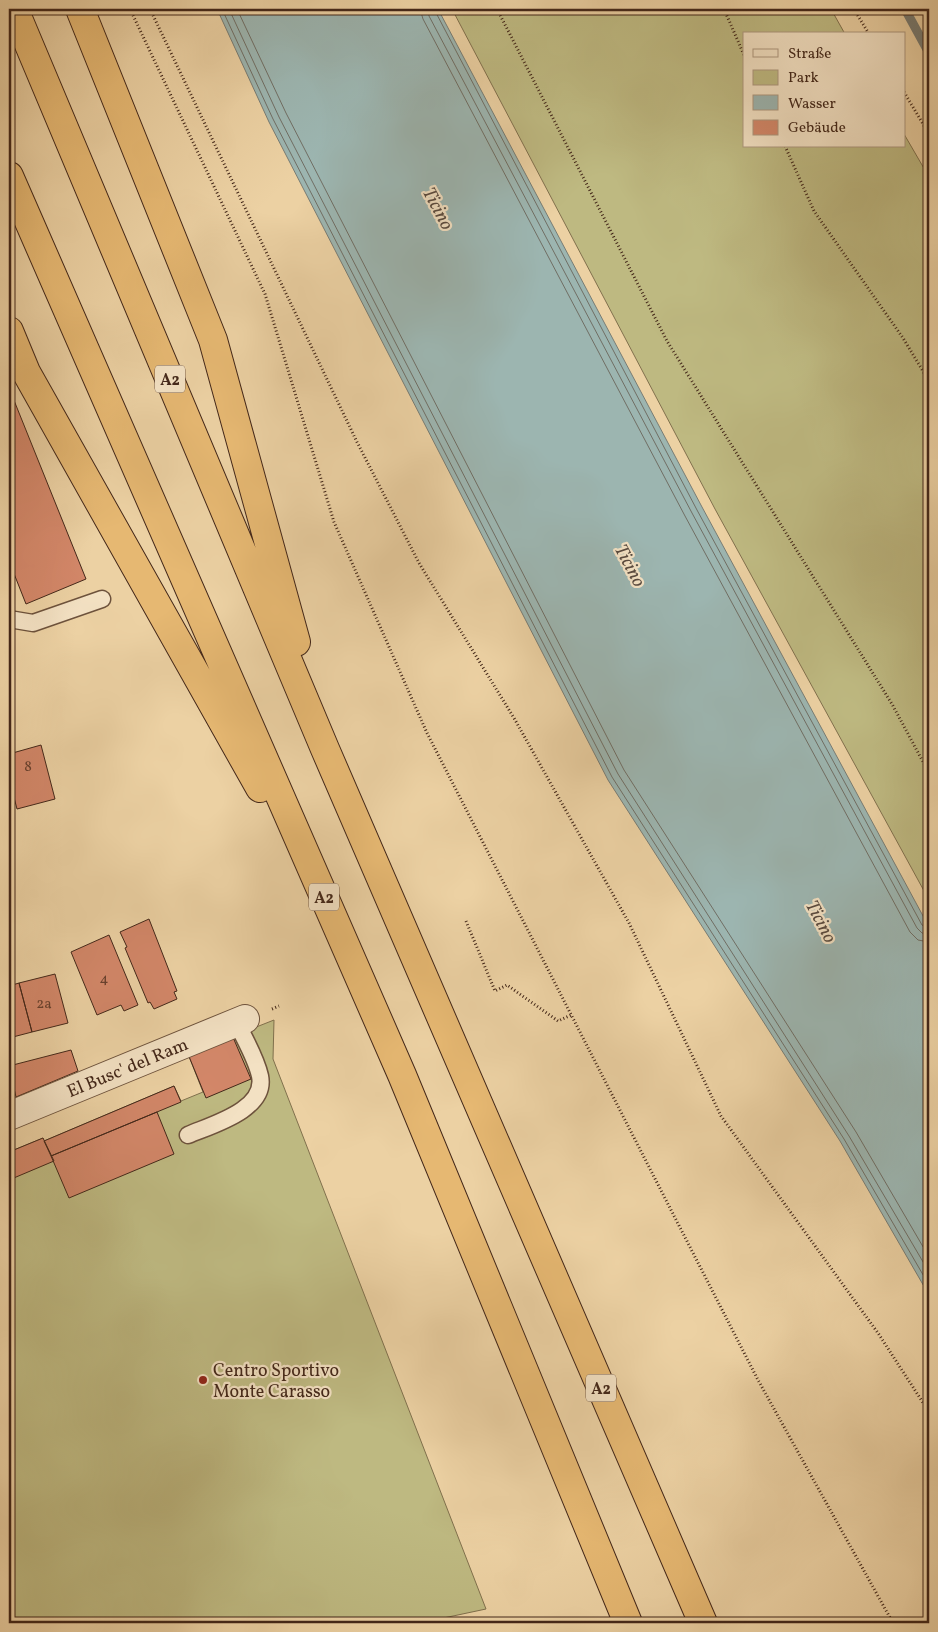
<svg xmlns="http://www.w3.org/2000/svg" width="938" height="1632" viewBox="0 0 938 1632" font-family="Vollkorn,serif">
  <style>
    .green { fill: #beb981; stroke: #80704d }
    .water { fill: #9cb5b0; stroke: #787c74 }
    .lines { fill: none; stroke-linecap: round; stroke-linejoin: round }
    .shore { stroke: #706e64; stroke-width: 1 }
    .stream { stroke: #787c74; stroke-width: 9 }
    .building { fill: #d38769; stroke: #432719 }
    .service-casing { stroke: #6d523c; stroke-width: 19 }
    .minor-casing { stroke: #6d523c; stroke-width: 30 }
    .motorway-casing { stroke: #432719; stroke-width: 30 }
    .path { stroke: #432719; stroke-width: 3; stroke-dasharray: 1 2.5; stroke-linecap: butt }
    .service { stroke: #f3e1c3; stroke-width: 16 }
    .minor { stroke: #f3e1c3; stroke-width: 28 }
    .motorway { stroke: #e6b872; stroke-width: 28 }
    .poi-dot { fill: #8f2418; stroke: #f3e1c3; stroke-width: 2 }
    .labels { text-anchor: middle; stroke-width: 4.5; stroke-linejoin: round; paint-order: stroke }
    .number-label { font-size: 15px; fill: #673f2d }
    .shield { fill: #f3e1c3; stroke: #785f4c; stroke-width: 1 }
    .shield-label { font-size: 16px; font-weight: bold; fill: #432719 }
    .street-label { font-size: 18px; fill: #432719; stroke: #f3e1c3 }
    .poi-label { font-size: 18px; fill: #432719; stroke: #f3e1c3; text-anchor: start }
    .water-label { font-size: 19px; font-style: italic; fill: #594a3f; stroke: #f3e1c3 }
  </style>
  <rect width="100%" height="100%" fill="#ecd1a3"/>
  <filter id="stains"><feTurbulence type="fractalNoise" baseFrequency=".004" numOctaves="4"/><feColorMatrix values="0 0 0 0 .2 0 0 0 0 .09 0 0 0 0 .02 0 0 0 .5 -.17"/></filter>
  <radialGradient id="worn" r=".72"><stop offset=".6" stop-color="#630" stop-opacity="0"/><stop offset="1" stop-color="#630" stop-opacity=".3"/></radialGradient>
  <path class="green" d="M452 9H831L845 34H744V146H904V134L929 177V900L715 509Z
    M274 1020 273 1059 486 1609 420 1623H9V1152L43 1138 44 1141 174 1086 181 1101 203 1092 188 1054Z"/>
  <path class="water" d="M217 9H438L702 507 929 927V1295L840 1141 608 780 269 122Z"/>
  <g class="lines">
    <path class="shore" d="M222 9 273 119 612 777 844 1139 929 1285
      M229 9 279 117 618 774 849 1136 929 1272
      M237 9 286 113 624 770 856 1132 929 1257
      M420 9 423 19 685 516 910 932 918 940 929 942
      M428 9 429 16 692 513 917 928 922 933 929 935
      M434 9 697 510 922 925 929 929"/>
    <path class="stream" d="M905 9 929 53"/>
  </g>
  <path class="building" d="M9 388 86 579 26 604 9 561Z
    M41 745 55 799 17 809 9 778V754Z
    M9 778 13 796 9 797Z
    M149 919 177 991 174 992 177 999 154 1009 150 1002 148 1003 125 948 127 947 120 932Z
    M109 935 138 1005 124 1011 121 1005 97 1015 71 952Z
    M55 974 68 1023 32 1032 19 983Z
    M19 983 32 1032 9 1038V986Z
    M232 1035 251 1079 206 1098 188 1054Z
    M71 1050 78 1071 16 1097 9 1066Z
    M174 1086 181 1102 51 1156 44 1141Z
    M157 1112 174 1154 69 1198 51 1156Z
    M43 1138 54 1161 9 1180V1152Z"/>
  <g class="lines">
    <g class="service-casing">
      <path id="service" d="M9 619 33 623 102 599
        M188 1135C211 1125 267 1110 260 1076 256 1058 245 1040 237 1023"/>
    </g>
    <g class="minor-casing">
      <g id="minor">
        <path id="s1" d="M9 1116 245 1019"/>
      </g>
    </g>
    <g class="motorway-casing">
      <path id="motorway" d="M14 9 325 749 703 1623
        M80 9 213 340 296 642
        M9 176 402 1075 628 1623
        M9 331 26 372 260 788"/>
    </g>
    <path class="path" d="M130 9 265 294 334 522 427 733 758 1380 893 1623
      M150 9 357 442 419 563 514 718 629 923 721 1116 878 1333 929 1412
      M497 9 667 341 892 704 929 773
      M724 9 744 55
      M854 9 869 34
      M904 92 929 134
      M785 146 814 211 903 338 929 381
      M466 921 495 991 507 985 558 1021 571 1015
      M272 1009 279 1006"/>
    <use href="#service" class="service"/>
    <use href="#minor" class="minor"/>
    <use href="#motorway" class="motorway"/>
  </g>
  <circle class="poi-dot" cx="203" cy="1380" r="5"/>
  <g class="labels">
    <g class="number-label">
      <text x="28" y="771">8</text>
      <text x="104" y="983">4</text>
      <text x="44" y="1008">2a</text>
    </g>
    <g class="shield">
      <rect x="155" y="365.5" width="30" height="27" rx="4"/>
      <rect x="309" y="883.5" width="30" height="27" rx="4"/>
      <rect x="586" y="1374.5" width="30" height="27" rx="4"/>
    </g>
    <g class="shield-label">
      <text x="170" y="385">A2</text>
      <text x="324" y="903">A2</text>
      <text x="601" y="1394">A2</text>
    </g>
    <g class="street-label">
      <text dy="6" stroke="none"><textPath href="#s1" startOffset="128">El Busc' del Ram</textPath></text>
    </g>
    <g class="poi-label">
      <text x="213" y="1376">Centro Sportivo<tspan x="213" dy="21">Monte Carasso</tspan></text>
    </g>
    <g class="water-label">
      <text transform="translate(439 208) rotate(62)" y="7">Ticino</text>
      <text transform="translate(631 565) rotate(62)" y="7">Ticino</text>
      <text transform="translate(822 921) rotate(62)" y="7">Ticino</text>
    </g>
  </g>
  <rect width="938" height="1632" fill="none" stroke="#ecd1a3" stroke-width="30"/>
  <rect x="10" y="10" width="918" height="1612" fill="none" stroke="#432719" stroke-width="2.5"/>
  <rect x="15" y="15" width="908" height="1602" fill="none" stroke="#432719"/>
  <rect x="743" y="32" width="162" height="115" fill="#f3e1c3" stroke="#ad977f"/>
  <rect x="753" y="49" width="25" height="8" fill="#f3e1c3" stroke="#ad977f"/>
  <text x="788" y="58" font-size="15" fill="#432719">Straße</text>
  <rect x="753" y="70" width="25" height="15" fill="#beb981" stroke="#ad977f"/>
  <text x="788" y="82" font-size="15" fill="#432719">Park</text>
  <rect x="753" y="95" width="25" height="15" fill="#9cb5b0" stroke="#ad977f"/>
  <text x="788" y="108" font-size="15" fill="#432719">Wasser</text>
  <rect x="753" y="120" width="25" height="15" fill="#d38769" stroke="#ad977f"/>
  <text x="788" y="132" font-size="15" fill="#432719">Gebäude</text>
  <rect width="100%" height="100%" filter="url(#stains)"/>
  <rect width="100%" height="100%" fill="url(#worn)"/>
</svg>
